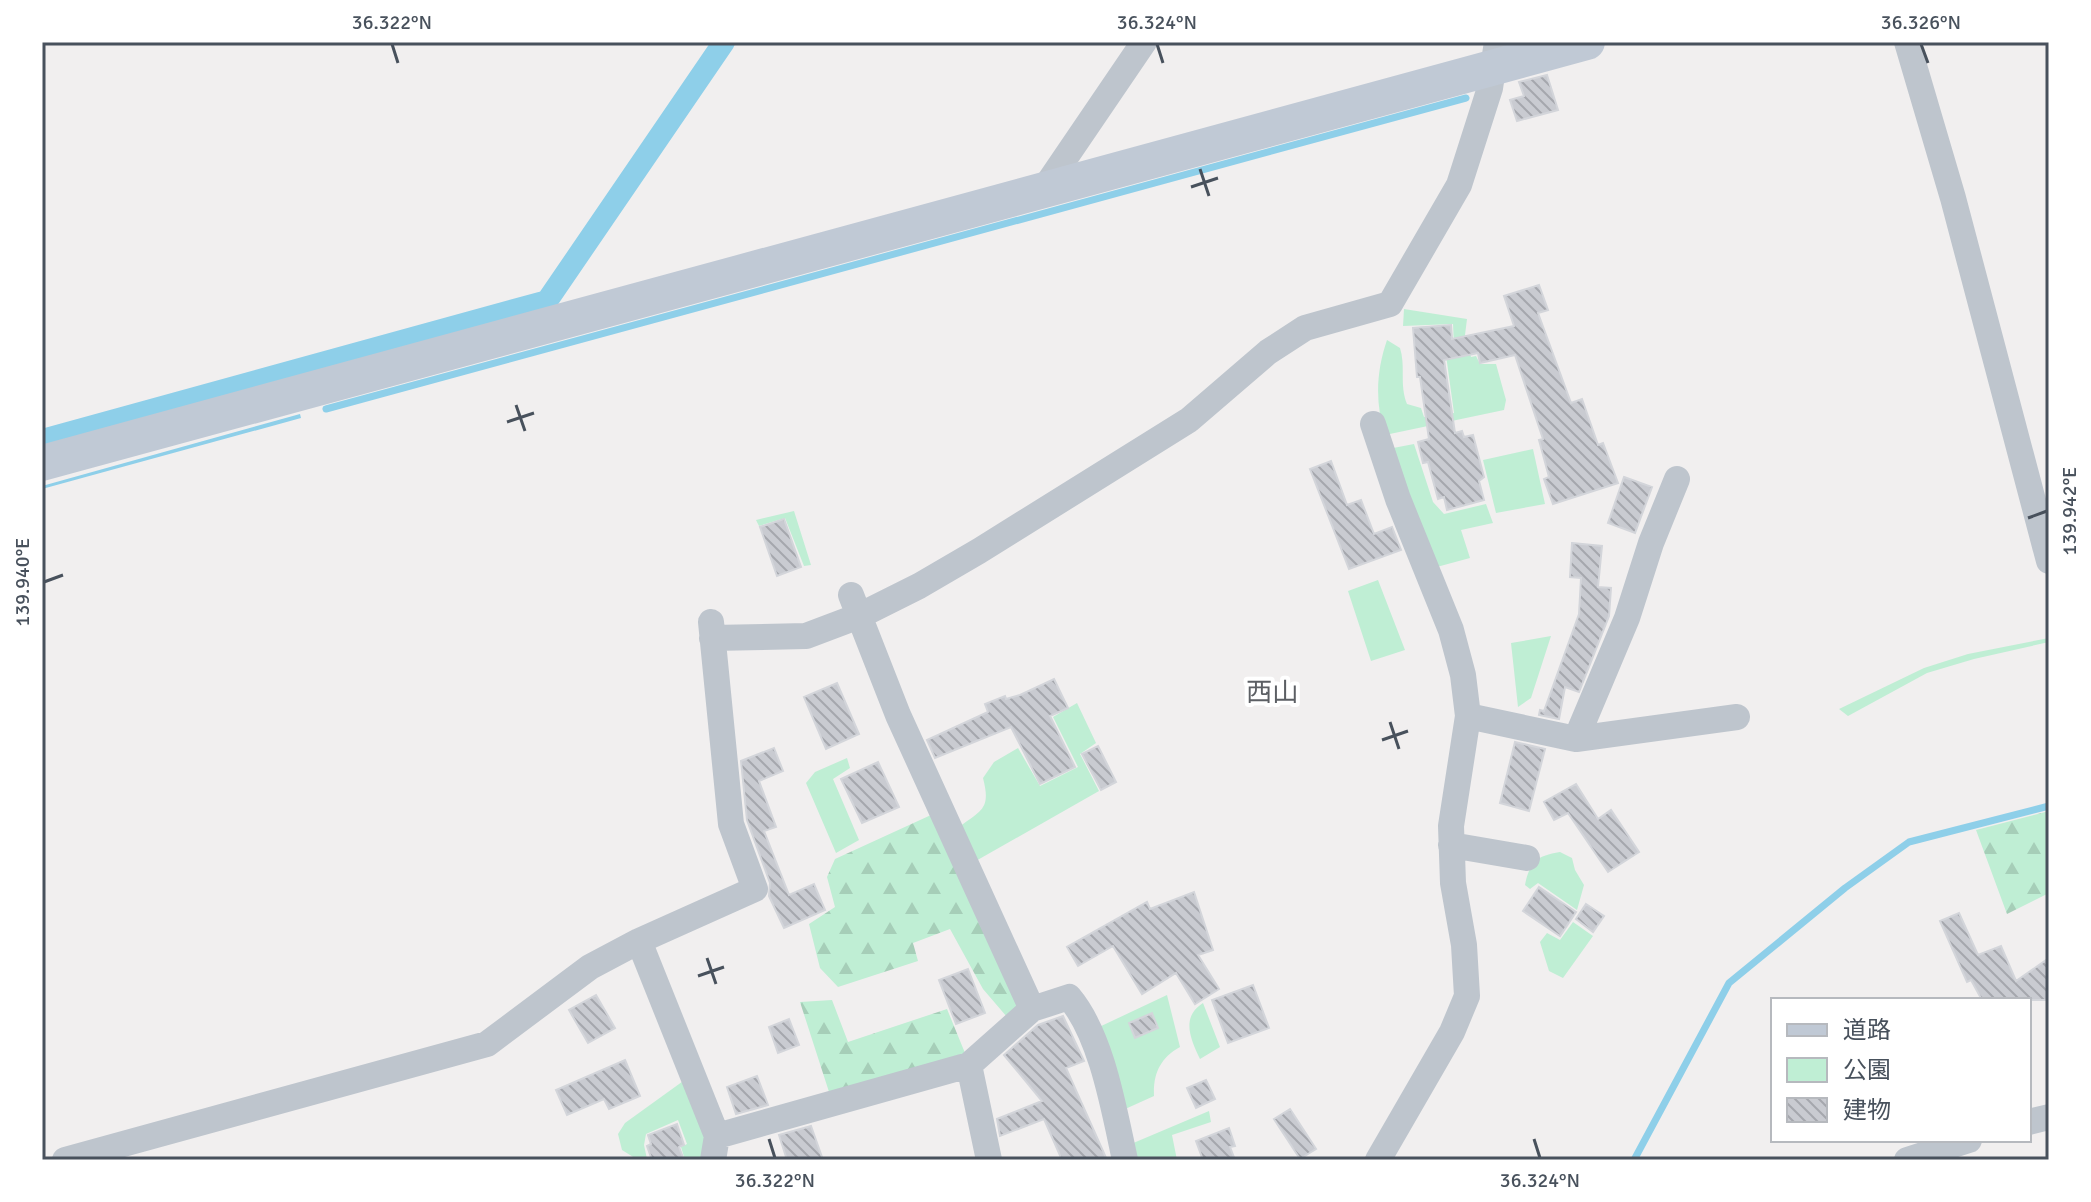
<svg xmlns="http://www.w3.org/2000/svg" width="2091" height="1202" viewBox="0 0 2091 1202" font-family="Signika,'Noto Sans JP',sans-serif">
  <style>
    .green { fill: #bfeed4 }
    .forest { fill: url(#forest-firs) }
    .water { fill: #8ecfe9 }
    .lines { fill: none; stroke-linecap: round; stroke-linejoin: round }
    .stream { stroke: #8ecfe9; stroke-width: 7 }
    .canal { stroke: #8ecfe9; stroke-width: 22 }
    .building { fill: url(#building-back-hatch); stroke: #d3d5da; stroke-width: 2 }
    .street { stroke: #bec5cd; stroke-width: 26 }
    .secondary { stroke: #c0c9d5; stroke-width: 36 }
    .ticks { fill: none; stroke: #48515c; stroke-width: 3 }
    .labels { text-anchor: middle; stroke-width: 8; stroke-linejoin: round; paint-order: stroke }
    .neighbourhood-label { font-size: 26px; fill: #5c5f64; stroke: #fff }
    .neatline { fill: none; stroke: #48515c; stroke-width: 3 }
    .ticks-label { font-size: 20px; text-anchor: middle; fill: #48515c }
  </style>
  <defs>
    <pattern id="forest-firs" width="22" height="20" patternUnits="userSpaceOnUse" patternTransform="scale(2)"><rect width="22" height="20" fill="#bfeed4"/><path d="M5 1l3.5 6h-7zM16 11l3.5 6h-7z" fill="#a6ceb8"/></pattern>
    <pattern id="building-back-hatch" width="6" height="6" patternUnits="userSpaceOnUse" patternTransform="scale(2)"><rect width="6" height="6" fill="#c9cbd1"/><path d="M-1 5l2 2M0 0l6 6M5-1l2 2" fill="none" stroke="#a5a7ad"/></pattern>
  </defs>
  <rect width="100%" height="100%" fill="#f1efef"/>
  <path class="green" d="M1404 309 1467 319 1465 335 1471 357 1476 356 1480 364H1496L1506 400 1504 410 1385 435C1375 403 1376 372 1387 340L1400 348C1406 367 1399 384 1407 404L1421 408 1424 417 1454 413 1445 348 1454 346 1453 324 1403 326Z
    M1414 444 1433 502 1444 514 1486 504 1493 523 1461 530 1470 558 1433 568 1388 449Z
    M1533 449 1545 504 1496 513 1483 460Z
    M794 511 811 565 804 566 785 518 759 526 756 520Z
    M1378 580 1405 650 1371 661 1348 591Z
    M1551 636 1531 698 1518 707 1511 643Z
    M2049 638V642L1974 659 1927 673 1848 716 1839 709 1924 668 1968 654Z
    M1077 703 1096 743 1080 754 1099 791 974 862 959 827C982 810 991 809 983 778L994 762 1018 748 1040 786 1078 767 1053 717Z
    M847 758 850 768 833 779 859 840 836 853 806 783 815 772Z
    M1560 852 1572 858 1575 870 1584 885 1577 910 1538 883 1530 889 1525 885C1530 861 1537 856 1560 852Z
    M1573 922 1593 936 1563 978 1549 971 1540 942 1547 933 1560 940Z
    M1167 995 1180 1047C1160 1058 1153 1074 1154 1096L1123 1110 1097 1028Z
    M1203 1003 1220 1047 1200 1059C1190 1038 1181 1017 1203 1003Z
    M686 1079 710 1133 706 1160H685L681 1147 687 1144 678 1120 646 1134 644 1145 647 1159 638 1160 622 1150 618 1134 625 1123Z
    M1209 1111 1211 1122 1172 1135 1177 1160H1135L1131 1144Z"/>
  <path class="forest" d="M2049 811V893L2007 914 1976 830Z
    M931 815 1024 1005 1007 1017 983 989 950 929 913 943 918 961 838 987 820 968 809 924 835 907 827 877 835 859Z
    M832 1000 848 1042 947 1009 965 1053 830 1095 800 1002Z"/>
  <path class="water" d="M300 414 301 418 42 489V486Z"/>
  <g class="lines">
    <path class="stream" d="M326 409 1466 98
      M1634 1160 1729 983 1845 888 1909 842 2049 806"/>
    <path class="canal" d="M42 440 547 301 724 42"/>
  </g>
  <path class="building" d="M1547 75 1558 110 1517 121 1510 100 1524 96 1519 82Z
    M1539 285 1548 310 1538 313 1571 403 1582 399 1598 445 1603 443 1618 483 1553 504 1544 479 1549 477 1539 440 1543 439 1515 355 1480 363 1478 353 1444 360 1455 433 1462 431 1464 437 1473 435 1484 477 1479 481 1484 500 1447 510 1444 497 1438 499 1428 462 1423 463 1418 442 1429 439 1420 377H1417L1413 328 1451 325 1452 339 1514 326 1504 296Z
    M1331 461 1347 505 1361 500 1374 534 1392 527 1401 550 1349 569 1310 469Z
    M1624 477 1652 487 1635 533 1608 523Z
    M784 519 801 567 777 576 760 527Z
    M1572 543 1602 546 1598 587 1611 588 1609 616 1579 692 1565 687 1559 719 1539 715 1540 710 1544 711 1579 614 1581 578 1570 577Z
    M1054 679 1068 708 1050 716 1075 767 1040 784 1011 727 935 758 927 740 988 712 985 704 1005 696 1006 699 1020 695Z
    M837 683 859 734 826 749 804 697Z
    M1515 742 1545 749 1529 811 1500 803Z
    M1098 746 1116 782 1101 790 1082 754Z
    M774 748 783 771 759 781 776 827 764 831 789 895 814 884 825 910 784 928 769 896 770 883 747 820 741 761Z
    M878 762 899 807 862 823 841 779Z
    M1576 784 1598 819 1611 810 1639 852 1608 872 1568 813 1554 820 1544 802Z
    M1539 887 1576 912 1560 936 1523 911Z
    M1194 892 1213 950 1198 955 1219 989 1195 1004 1176 973 1142 994 1113 946 1078 966 1067 947 1147 902 1150 909Z
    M1586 904 1604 916 1593 932 1576 919Z
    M1959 913 1978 955 2001 946 2016 981 2049 958V1000H1982L1971 980 1967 982 1940 921Z
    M968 969 985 1013 956 1024 939 980Z
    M1253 985 1269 1028 1228 1043 1212 1000Z
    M596 995 615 1028 588 1043 569 1010Z
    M1152 1013 1158 1028 1135 1038 1129 1023Z
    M1063 1016 1084 1061 1066 1068 1107 1160H1062L1044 1119 1000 1136 997 1119 1042 1101 1004 1055 1038 1025Z
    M789 1019 799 1045 778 1053 769 1027Z
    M625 1060 640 1096 609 1109 604 1099 567 1115 556 1090Z
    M757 1076 768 1105 736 1114 727 1087Z
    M1206 1080 1215 1099 1196 1108 1187 1088Z
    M1290 1109 1316 1149 1300 1159 1274 1119Z
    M677 1124 684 1145 679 1147 684 1160H652L647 1146 651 1144 648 1135Z
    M811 1126 823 1160H787L779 1135Z
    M1229 1128 1235 1146 1230 1147 1235 1160H1203L1196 1141Z"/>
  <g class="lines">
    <path class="street" d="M1907 42 1953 198 2049 561
      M1044 189 1144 42
      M1373 424 1398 499 1451 630 1463 675 1468 716 1451 826 1453 883 1464 945 1467 996 1452 1032 1378 1160
      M851 595 898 715 1032 1009
      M712 638 806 636 859 616 919 586 979 551 1189 420 1268 352 1305 328 1390 304 1459 185 1490 88 1497 42
      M1468 716 1576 739 1737 717
      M1576 739 1627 618 1651 543 1677 479
      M1451 845 1527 858
      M639 941 717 1136 713 1160
      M969 1065 989 1160
      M2029 1122 2049 1117
      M717 1136 969 1065 1032 1009 1069 997C1102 1036 1114 1110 1125 1160
      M65 1160 487 1044 590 967 639 941 755 889 731 824 711 622
      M1907 1160 1969 1140"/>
    <path class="secondary" d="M42 463 1587 42"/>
  </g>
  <path class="ticks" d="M392 44 398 63M1157 44 1163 63M1921 44 1928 63M1200 169 1209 196M1191 187 1218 178M516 405 525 431M507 422 534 413M2028 518 2047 511M44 582 63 575M1390 722 1399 749M1382 740 1408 731M707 958 716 984M698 976 724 967M769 1139 775 1158M1534 1139 1540 1158"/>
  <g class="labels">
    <g class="neighbourhood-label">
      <text x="1272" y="701">西山</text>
    </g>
  </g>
  <rect width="2091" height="1202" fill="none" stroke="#ffffff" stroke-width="88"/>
  <rect x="1771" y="998" width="260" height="144" fill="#ffffff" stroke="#b6b9be" stroke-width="2"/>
  <rect x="1787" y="1024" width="40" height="12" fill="#c0c9d5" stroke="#b6b9be" stroke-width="2"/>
  <text x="1843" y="1038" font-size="24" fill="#48515c">道路</text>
  <rect x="1787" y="1058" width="40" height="24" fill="#bfeed4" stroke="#b6b9be" stroke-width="2"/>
  <text x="1843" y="1078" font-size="24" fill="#48515c">公園</text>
  <rect x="1787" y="1098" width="40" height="24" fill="url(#building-back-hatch)" stroke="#b6b9be" stroke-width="2"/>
  <text x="1843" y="1118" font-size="24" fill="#48515c">建物</text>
  <rect x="44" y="44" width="2003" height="1114" class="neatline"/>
  <g class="ticks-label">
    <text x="392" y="29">36.322°N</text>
    <text x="1157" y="29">36.324°N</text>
    <text x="1921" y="29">36.326°N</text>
    <text transform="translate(2069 511) rotate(-90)" y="7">139.942°E</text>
    <text transform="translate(22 582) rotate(-90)" y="7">139.940°E</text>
    <text x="775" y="1187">36.322°N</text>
    <text x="1540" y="1187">36.324°N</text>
  </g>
</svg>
